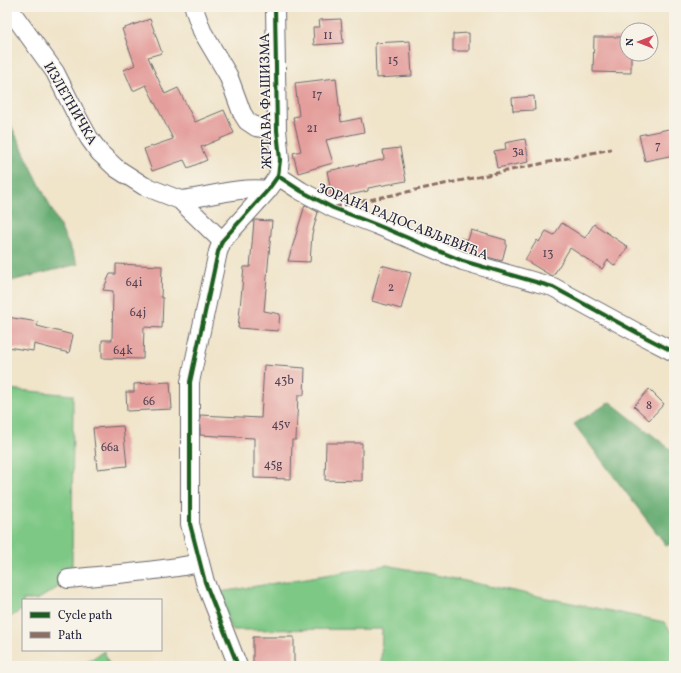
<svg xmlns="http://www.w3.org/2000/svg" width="681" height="673" viewBox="0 0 681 673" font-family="Vollkorn,serif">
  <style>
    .green { fill: #7ec885; stroke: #507560 }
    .forest { fill: #66ac72; stroke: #446756 }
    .building { fill: #e49f9c }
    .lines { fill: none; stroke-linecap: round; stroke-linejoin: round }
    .minor-casing { stroke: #6a666d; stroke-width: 20 }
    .minor { stroke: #fff; stroke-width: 18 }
    .quiet { stroke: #8d6e63; stroke-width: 3; stroke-dasharray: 6 3; stroke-linecap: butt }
    .cycleway-casing { stroke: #f7f3e8; stroke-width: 6 }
    .cycleway { stroke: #1b5e20; stroke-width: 4 }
    .labels { text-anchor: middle; stroke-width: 3; stroke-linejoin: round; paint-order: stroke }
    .number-label { font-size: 12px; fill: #524153 }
    .street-label { font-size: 14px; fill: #22223b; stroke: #f7f3e8 }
  </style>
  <rect width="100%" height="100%" fill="#f7f3e8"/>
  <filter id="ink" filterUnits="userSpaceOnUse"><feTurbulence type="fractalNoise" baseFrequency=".025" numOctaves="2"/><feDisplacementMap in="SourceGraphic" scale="8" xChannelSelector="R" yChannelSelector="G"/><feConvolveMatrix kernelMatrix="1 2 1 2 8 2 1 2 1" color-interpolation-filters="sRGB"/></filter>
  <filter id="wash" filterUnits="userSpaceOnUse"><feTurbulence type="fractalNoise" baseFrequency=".012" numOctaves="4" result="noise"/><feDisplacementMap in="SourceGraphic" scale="16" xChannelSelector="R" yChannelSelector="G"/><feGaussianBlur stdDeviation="0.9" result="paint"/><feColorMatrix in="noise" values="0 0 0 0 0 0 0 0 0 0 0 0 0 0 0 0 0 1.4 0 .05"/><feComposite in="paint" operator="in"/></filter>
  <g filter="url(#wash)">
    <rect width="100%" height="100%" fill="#f0e4c9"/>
    <path class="green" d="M7 389 73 395 72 579 37 600H23V609L7 619Z
      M387 565 664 622 674 636V666H381L382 629 232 630 214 593Z
      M104 651 110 666H81Z"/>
    <path class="forest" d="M7 117 78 264 7 282Z
      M610 402 674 452V544L666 545 574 424Z"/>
    <g id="blocks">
      <path class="building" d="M150 19 162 53 148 57 165 94 178 88 195 122 224 110 234 133 201 147 207 160 188 168 184 160 152 171 144 149 173 139 146 85 133 91 124 70 135 65 122 29Z
        M341 19 343 43 314 45 313 27H320L319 20Z
        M469 33V51H453V34Z
        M594 37H627V54H631V73L593 72Z
        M410 41 412 76 376 78 375 43Z
        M336 78 341 122 361 118 364 132 326 140 333 163 298 173 293 153 301 151 293 117 299 116 295 83Z
        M534 96 535 110 513 111 512 98Z
        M674 128V155L645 161 639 135Z
        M525 139 529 162 497 168 494 151 506 149 505 143Z
        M400 148 406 181 368 188V191L336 198 332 196 327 171 382 160 384 159 383 150Z
        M305 205 318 212 312 234 310 262 288 261Z
        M255 220 272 221 264 311 280 314 278 331 238 328 244 267H250L254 221Z
        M562 223 585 238 594 224 628 247 615 266 608 260 602 269 570 248 553 276 550 275 525 260 537 240 539 242 546 231 554 235Z
        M471 230 506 240V246L502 261 466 251 457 247 460 238 468 240Z
        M116 264 162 266 161 297 163 298 162 328 144 327 143 359 102 358V340H112L113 291 103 290 110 274H116Z
        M381 265 411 273 401 309 372 301Z
        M7 317 38 322 37 326 73 335 69 353 34 344 33 351 7 347Z
        M264 365 305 368 304 395H298L296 440H292L291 479 254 478V438L200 435V415L261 418Z
        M170 382 172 409 127 411 126 392H134V384Z
        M649 389 664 404 649 420 634 406Z
        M123 426 127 466 97 469 93 428Z
        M326 443H362V481L325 480Z
        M253 637H294V666H253Z"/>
    </g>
  </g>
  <g filter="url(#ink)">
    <use href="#blocks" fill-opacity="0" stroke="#6a666d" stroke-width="1"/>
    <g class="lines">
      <g class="minor-casing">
        <path id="minor" d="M8 7 55 72 78 118 89 138 100 153 116 168 144 186 180 200 222 241
          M194 7 196 14 202 31 228 75 242 113 247 121 256 127 277 130
          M278 176 301 191 333 208 377 225 463 261 553 287 645 337 674 352
          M180 200C209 197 239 186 268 190
          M68 579C112 574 157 572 200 563
          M238 666 205 582 190 524V382L218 252 222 241 268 190 278 176 280 160 277 130 275 7"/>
      </g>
      <use href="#minor" class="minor"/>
      <path class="quiet" d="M335 207 611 149"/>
      <g class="cycleway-casing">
        <path id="cycleway" d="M278 176 301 191 333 208 377 225 463 261 553 287 645 337 674 352
          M238 666 205 582 190 524V382L218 252 222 241 268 190 278 176 280 160 277 130 275 7"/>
      </g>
      <use href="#cycleway" class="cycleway"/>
    </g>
  </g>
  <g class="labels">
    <g class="number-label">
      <text x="328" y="39">11</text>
      <text x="393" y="64">15</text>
      <text x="317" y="98">17</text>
      <text x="312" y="132">21</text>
      <text x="658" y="149">7</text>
      <text x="518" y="155">3a</text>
      <text x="548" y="257">13</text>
      <text x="134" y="286">64i</text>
      <text x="391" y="291">2</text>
      <text x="138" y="316">64j</text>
      <text x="123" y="354">64k</text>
      <text x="284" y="384">43b</text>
      <text x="149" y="405">66</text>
      <text x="649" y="409">8</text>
      <text x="281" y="428">45v</text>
      <text x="110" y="451">66a</text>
      <text x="273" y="468">45g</text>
    </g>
    <g class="street-label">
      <text transform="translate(265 101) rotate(-91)" y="5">ЖРТАВА ФАШИЗМА</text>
      <text transform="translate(71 103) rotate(60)" y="5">ИЗЛЕТНИЧКА</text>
      <text transform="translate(403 221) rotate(22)" y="5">ЗОРАНА РАДОСАВЉЕВИЋА</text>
    </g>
  </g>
  <rect width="681" height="673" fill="none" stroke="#f7f3e8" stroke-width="24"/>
  <rect x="22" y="599" width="140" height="52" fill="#f7f3e8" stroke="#a29fa3"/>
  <rect x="30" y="612" width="20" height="6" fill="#1b5e20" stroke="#a29fa3"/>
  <text x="58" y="619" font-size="12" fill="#22223b">Cycle path</text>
  <rect x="30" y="632" width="20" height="6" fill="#8d6e63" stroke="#a29fa3"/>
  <text x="58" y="639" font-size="12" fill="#22223b">Path</text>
  <g transform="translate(639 42) rotate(270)"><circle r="19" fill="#f7f3e8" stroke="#a29fa3"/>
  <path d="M0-3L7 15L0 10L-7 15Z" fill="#d1495b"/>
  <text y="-6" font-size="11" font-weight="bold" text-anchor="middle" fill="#22223b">N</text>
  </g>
</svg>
